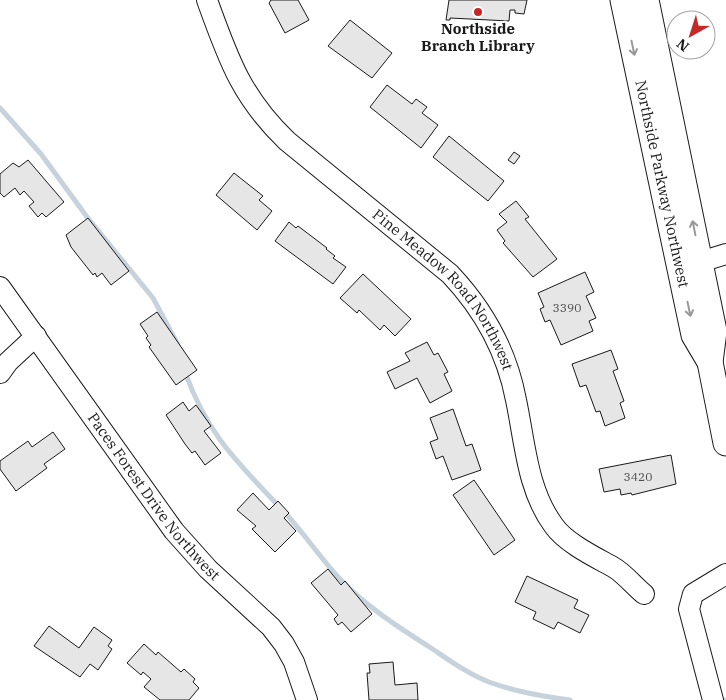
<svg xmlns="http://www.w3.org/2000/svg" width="726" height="700" viewBox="0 0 726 700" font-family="'IBM Plex Serif',serif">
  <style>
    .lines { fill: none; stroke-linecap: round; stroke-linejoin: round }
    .stream { stroke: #c6d2dc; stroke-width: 5 }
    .building { fill: #e6e6e6; stroke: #1a1a1a }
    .minor-casing { stroke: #1a1a1a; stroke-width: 22 }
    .major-casing { stroke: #1a1a1a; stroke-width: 27 }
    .minor { stroke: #fff; stroke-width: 20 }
    .major { stroke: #fff; stroke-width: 25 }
    .oneway { stroke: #989898 }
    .poi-dot { fill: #c62828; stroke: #fff; stroke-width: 2 }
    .labels { text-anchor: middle; stroke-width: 4; stroke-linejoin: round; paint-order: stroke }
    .number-label { font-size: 12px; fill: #4d4d4d }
    .poi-label { font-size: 15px; font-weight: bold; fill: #1a1a1a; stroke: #fff }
    .street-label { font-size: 15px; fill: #1a1a1a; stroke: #fff }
  </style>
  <rect width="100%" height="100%" fill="#fff"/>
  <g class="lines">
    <path class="stream" d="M0 108 41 154 87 217 153 298 178 345
      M185 372C209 439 241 465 287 515 305 535 320 557 338 577 364 605 398 627 431 648 449 660 468 674 489 682 516 692 542 696 570 700
      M725 700H726"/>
  </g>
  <path class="building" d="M271 0H298L309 20 285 33 269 3Z
    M449 0H527L524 14 515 13V10H510L509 21 450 18V20H446Z
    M350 20 392 53 372 78 328 46Z
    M387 85 412 104 416 99 427 107 422 113 438 125 421 148 370 107Z
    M449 136 504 181 488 201 433 157Z
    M514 152 520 156 514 164 508 160Z
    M28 160 64 202 46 217 42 213 38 217 29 206 34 202 24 191 20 195 15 188 4 197 0 193V174L13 163 19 167Z
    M234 173 263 196 259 200 272 211 257 230 216 195Z
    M516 201 529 217 525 219 557 259 533 277 503 243 505 241 497 230 507 222 499 214Z
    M88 218 129 271 111 285 102 273 97 277 95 273 93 275 71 247 66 235Z
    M289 222 296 228 298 226 327 248 326 249 335 256 333 258 346 267 333 284 275 241Z
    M585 272 594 292 586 296 596 318 589 321 593 331 561 345 550 320 545 322 540 309 544 307 538 293Z
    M363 274 411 319 395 336 384 325 380 330 359 310 357 313 340 298Z
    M157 312 197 370 176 385 149 347 151 345 146 338 148 336 140 324Z
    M427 342 434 355 438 353 448 372 444 374 452 391 430 403 417 378 395 389 387 372 410 361 405 353Z
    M611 350 618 369 613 371 624 401 620 403 625 418 605 426 600 411 596 412 586 385 580 387 572 364Z
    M183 402 189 411 196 405 211 426 204 431 221 453 205 465 195 451 192 453 185 444 166 415Z
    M453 409 466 446 472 444 481 470 452 480 443 456 436 459 430 442 438 439 430 418Z
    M53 432 65 449 44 464 47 468 16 491 0 469V461L28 441 32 447Z
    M671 455 676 484 632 495 631 493 621 495 620 489 604 492 599 469Z
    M474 480 515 540 494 555 453 495Z
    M253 493 269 510 278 501 289 513 284 518 296 531 275 552 252 529 256 526 237 510Z
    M328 569 341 585 345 581 372 614 351 632 342 622 338 625 334 619 338 615 311 583Z
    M527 576 578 600 574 608 589 615 580 633 558 622 554 629 533 619 536 612 515 602Z
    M49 626 79 648 94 627 112 640 108 646 112 649 98 670 90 664 80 677 34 646Z
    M144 644 156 655 158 652 181 672 184 669 195 679 193 682 199 688 189 700H160L144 687 151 679 143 672 141 675 127 663Z
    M393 662 395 685 417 683 418 700H369L367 673H370L369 664Z"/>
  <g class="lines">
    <g class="minor-casing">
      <g id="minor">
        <path id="s1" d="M207 0C228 58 241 97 287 141L450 274C483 309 507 352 516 400 525 442 527 490 554 526 566 543 595 557 613 567 624 573 634 586 644 594"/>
        <path d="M700 262 726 254"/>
        <path id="s2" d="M0 287 174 531 208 569 271 627 284 644 294 662 307 700"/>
        <path d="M0 373 8 362 36 336"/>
        <path d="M713 700 689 609 693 594 726 574"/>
      </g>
    </g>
    <g class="major-casing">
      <g id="major">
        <path id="s3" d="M623 0 694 335 710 362"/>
        <path d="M646 0 714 331 710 362 726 443"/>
      </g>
    </g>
    <use href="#minor" class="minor"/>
    <use href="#major" class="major"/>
  </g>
  <defs><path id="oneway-shaft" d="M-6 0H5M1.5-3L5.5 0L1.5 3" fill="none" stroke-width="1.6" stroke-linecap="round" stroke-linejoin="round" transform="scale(1.25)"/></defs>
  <g class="oneway">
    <use href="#oneway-shaft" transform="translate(633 48) rotate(78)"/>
    <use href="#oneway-shaft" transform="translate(694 228) rotate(-101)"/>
    <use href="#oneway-shaft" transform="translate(689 309) rotate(78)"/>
  </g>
  <circle class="poi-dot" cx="478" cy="12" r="5"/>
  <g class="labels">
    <g class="number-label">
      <text x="567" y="312">3390</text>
      <text x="638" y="481">3420</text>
    </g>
    <g class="poi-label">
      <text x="478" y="34">Northside<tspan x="478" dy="17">Branch Library</tspan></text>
    </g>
    <g class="street-label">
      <text dy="5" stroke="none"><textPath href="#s3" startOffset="188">Northside Parkway Northwest</textPath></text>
      <text dy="5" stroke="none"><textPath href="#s1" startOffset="382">Pine Meadow Road Northwest</textPath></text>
      <text dy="5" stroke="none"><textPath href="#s2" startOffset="260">Paces Forest Drive Northwest</textPath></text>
    </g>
  </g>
  <g transform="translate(691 35) rotate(219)"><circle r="24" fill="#ffffff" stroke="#a3a3a3"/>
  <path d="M0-4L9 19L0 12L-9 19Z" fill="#c62828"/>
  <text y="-8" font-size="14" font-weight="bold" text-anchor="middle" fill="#1a1a1a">N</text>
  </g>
</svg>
